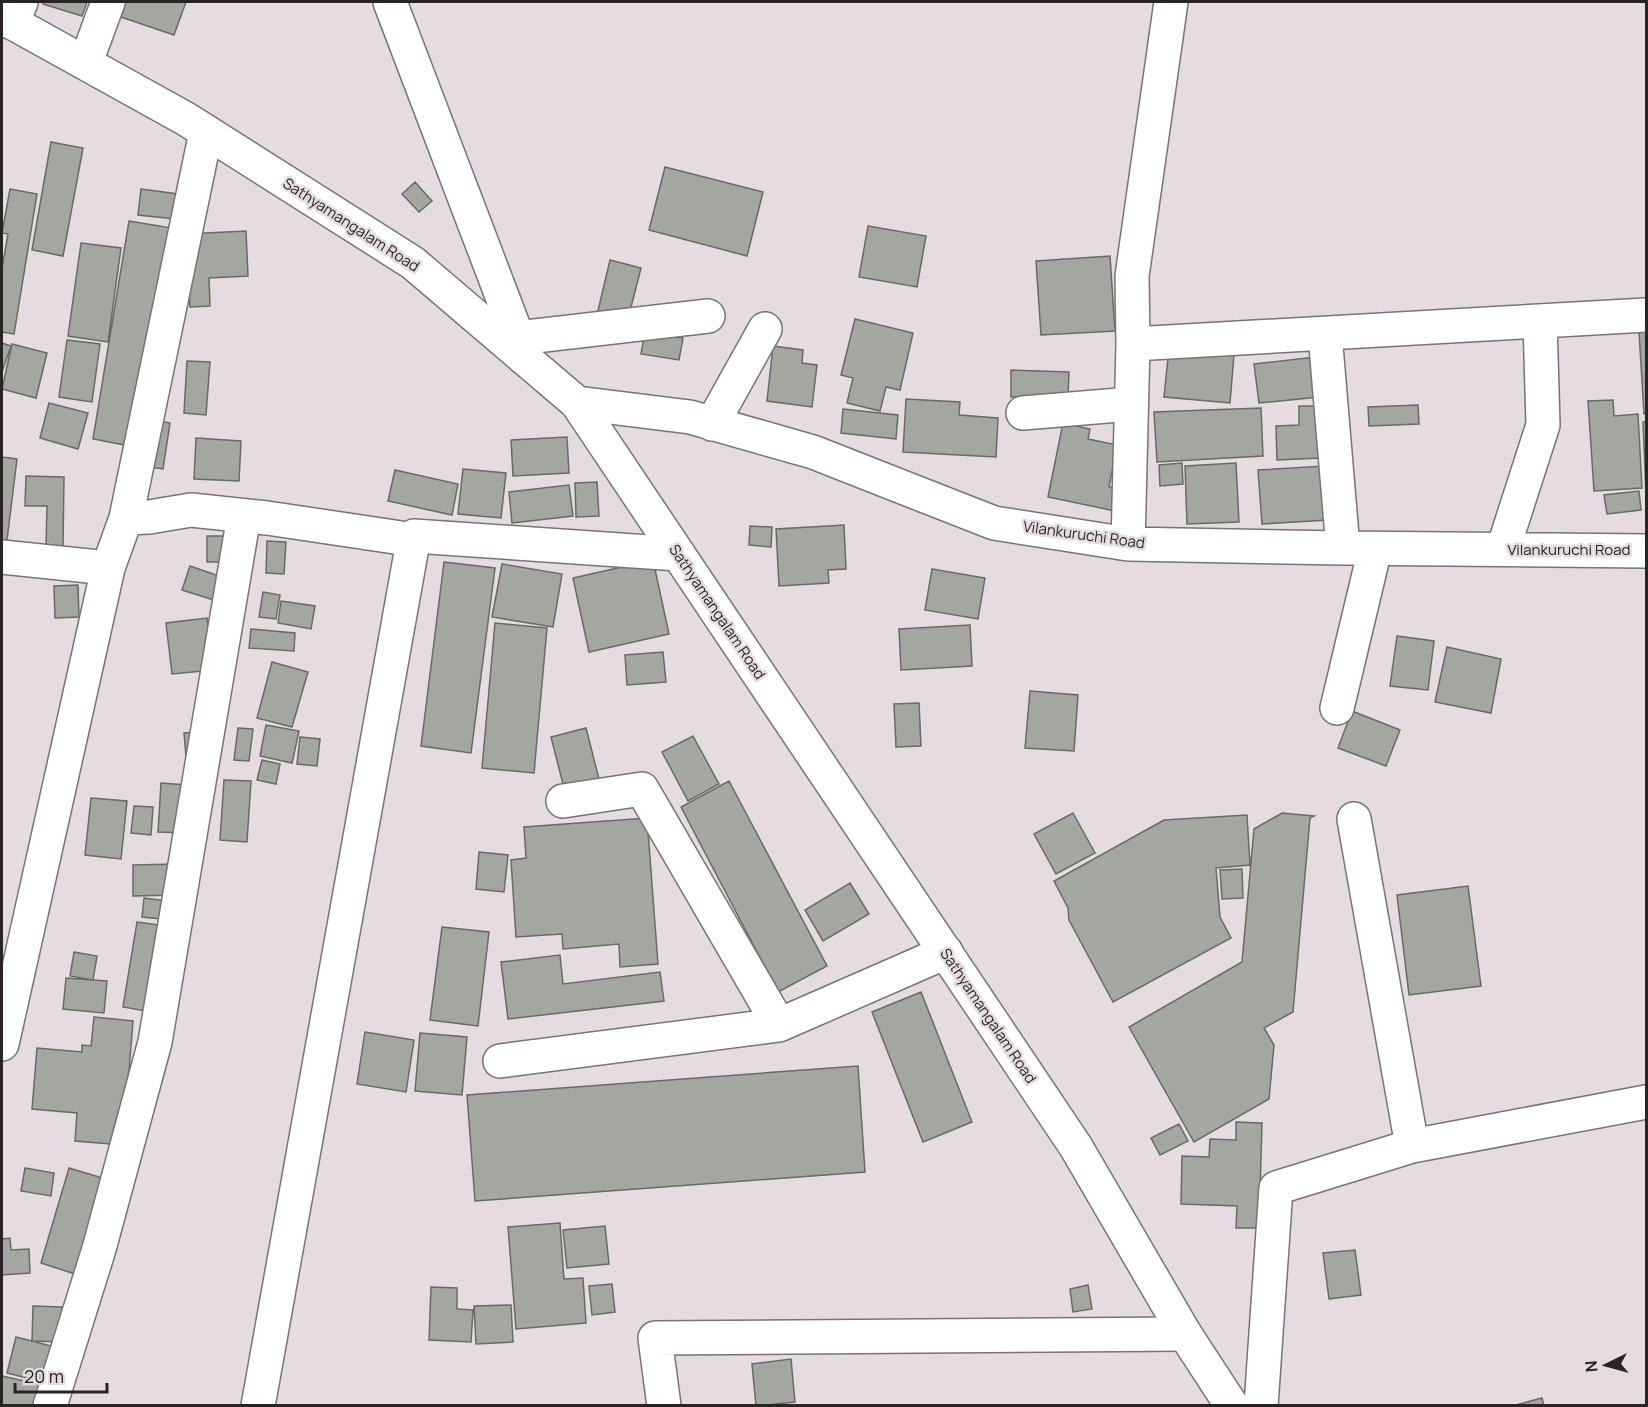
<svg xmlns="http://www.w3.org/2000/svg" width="1648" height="1407" viewBox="0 0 1648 1407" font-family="Manrope,sans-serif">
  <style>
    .building { fill: #a3a79f; stroke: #686b64; stroke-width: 1.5 }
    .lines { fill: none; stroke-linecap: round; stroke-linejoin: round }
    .minor-casing { stroke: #7a7277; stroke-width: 36 }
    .highway-casing { stroke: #7a7277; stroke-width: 36 }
    .minor { stroke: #fff; stroke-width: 33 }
    .highway { stroke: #fff; stroke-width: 33 }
    .labels { text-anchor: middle; stroke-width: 5; stroke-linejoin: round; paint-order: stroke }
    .street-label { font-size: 15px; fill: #282426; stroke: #e5dce1 }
  </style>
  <rect width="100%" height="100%" fill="#e5dce1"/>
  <path class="building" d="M44 2H87L82 16 43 4Z
    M123 2H186L174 35 118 16Z
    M51 142 83 148 63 256 32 250Z
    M665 167 763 192 747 256 649 230Z
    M415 182 432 201 419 212 402 194Z
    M10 189 37 194 14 334 2 332V268L8 234 2 233Z
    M141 189 178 194 175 219 138 215Z
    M129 221 172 228 135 447 93 439Z
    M868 226 926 236 917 287 859 277Z
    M246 231 248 276 209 278 210 306 190 307 186 234Z
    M81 243 121 248 108 342 68 336Z
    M1110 256 1115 331 1041 335 1036 261Z
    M610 260 641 268 627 323 597 315Z
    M855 319 913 333 900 390 886 387 880 411 847 403 853 378 841 375Z
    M645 332 683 338 679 360 641 354Z
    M1639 332H1646V414H1644Z
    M67 340 100 344 92 402 59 397Z
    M2 343 11 346 2 372Z
    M12 344 47 353 36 398 2 389Z
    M773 346 803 350 802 363 817 365 812 407 767 401Z
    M1169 348 1234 355 1230 403 1164 397Z
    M1315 357 1319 397 1259 403 1254 364Z
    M187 361 210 362 206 415 184 413Z
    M1011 370 1069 372 1068 398 1011 397Z
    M906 399 960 402 959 415 998 418 996 457 903 452Z
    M1613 400 1614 416 1638 414 1642 488 1594 491 1588 401Z
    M49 403 88 413 78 449 40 438Z
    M1418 405 1419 424 1369 426 1368 407Z
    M1299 406H1321L1322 458 1277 460 1276 426 1299 425Z
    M1261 408 1263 456 1157 462 1154 412Z
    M843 409 898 415 896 439 841 433Z
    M150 419 170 423 163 469 143 466Z
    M1646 421V495L1643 422Z
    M1063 423 1090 429 1088 439 1117 445 1109 487 1120 489 1115 511 1048 497Z
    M567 437 569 473 513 476 511 440Z
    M196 438 241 441 239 481 194 479Z
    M2 457 17 459 7 540H2Z
    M1182 463 1183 484 1160 486 1159 465Z
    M1236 463 1239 522 1187 524 1185 466Z
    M1325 466 1328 520 1262 524 1258 470Z
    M463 469 506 473 501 518 458 514Z
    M395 470 458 484 452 515 388 501Z
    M26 476 64 477 63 548 46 547 47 506H25Z
    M597 482 599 516 576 517 575 483Z
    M569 485 573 516 512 523 509 492Z
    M1639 491 1641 510 1607 514 1604 495Z
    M844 525 846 569 828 570 829 583 779 586 776 529Z
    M750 526 772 527 771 547 749 545Z
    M207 536H229L228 562H207Z
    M267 541 286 542 284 574 266 573Z
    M653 560 669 634 589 652 573 578Z
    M444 562 495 568 471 753 421 746Z
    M502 564 562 574 553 627 492 617Z
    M190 566 225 578 217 601 182 590Z
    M932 569 985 578 978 619 925 610Z
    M78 585 79 617 55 618 54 586Z
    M263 592 280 595 276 619 259 617Z
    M281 601 315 606 311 629 278 623Z
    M207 618 213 670 172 674 166 623Z
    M495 623 547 628 534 773 482 768Z
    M970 625 972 666 901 670 899 629Z
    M251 629 295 633 294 651 249 648Z
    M1397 636 1434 641 1428 690 1390 686Z
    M1447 647 1501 659 1491 713 1435 702Z
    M663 652 666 682 627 685 625 655Z
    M272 662 308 672 292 727 257 718Z
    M1030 691 1078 695 1074 751 1025 748Z
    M919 703 921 746 896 747 894 704Z
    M1352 711 1400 730 1386 766 1338 748Z
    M266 725 299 731 292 763 260 756Z
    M238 728 253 729 249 761 234 760Z
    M586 728 599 779 564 788 551 737Z
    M199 732 201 756 186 757 184 733Z
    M693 736 719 784 688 801 662 752Z
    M300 737 320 739 317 766 297 764Z
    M262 760 280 764 276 784 257 780Z
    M224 780 251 781 247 842 220 840Z
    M729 781 827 966 778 992 681 807Z
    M161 783 187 785 184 833 158 832Z
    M91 798 127 801 121 859 85 855Z
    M134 806 153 807 151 835 131 833Z
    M1073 813 1095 853 1056 874 1034 834Z
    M1282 813 1314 816 1310 818 1293 1012 1264 1028 1274 1045 1269 1099 1194 1142 1129 1027 1242 962 1254 829Z
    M1247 815 1250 865 1216 868 1220 917 1231 938 1113 1002 1069 920 1068 908 1054 881 1164 820Z
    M647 818 658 964 620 967 619 944 563 949 562 934 516 937 511 860 526 858 524 827Z
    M479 852 508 855 504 892 476 889Z
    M176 864 177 895 133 896V865Z
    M1242 869 1243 898 1222 899 1220 870Z
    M850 883 869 914 823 941 805 910Z
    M1468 886 1481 986 1409 995 1397 895Z
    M144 898 174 902 172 920 142 917Z
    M137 922 165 926 151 1012 123 1007Z
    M442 927 489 932 478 1026 430 1020Z
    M74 952 97 956 93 980 70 976Z
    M560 955 563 984 660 972 664 1001 508 1019 501 962Z
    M66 978 107 981 104 1013 63 1009Z
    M921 992 972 1122 923 1142 872 1012Z
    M94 1017 133 1021 123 1145 75 1141 77 1113 32 1109 37 1048 82 1052V1045L91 1046Z
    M365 1032 414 1040 406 1092 357 1084Z
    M420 1033 467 1037 462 1095 415 1091Z
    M858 1066 865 1172 475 1201 467 1095Z
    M1236 1122 1262 1123 1259 1228H1236L1237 1206 1181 1204 1182 1156 1209 1157 1210 1139 1236 1140Z
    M1179 1124 1188 1141 1160 1155 1151 1138Z
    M25 1168 54 1173 51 1196 21 1191Z
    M69 1168 106 1179 78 1275 41 1263Z
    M560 1223 564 1279 583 1278 586 1323 516 1329 508 1227Z
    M605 1226 609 1264 567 1268 563 1230Z
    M10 1238 11 1250 29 1249 30 1273 2 1275V1239Z
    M1355 1250 1361 1295 1329 1299 1323 1253Z
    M612 1284 615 1312 592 1315 589 1286Z
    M1088 1285 1092 1309 1073 1312 1070 1289Z
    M431 1287 457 1288V1309L473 1310 471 1342 429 1340Z
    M511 1305 513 1342 476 1344 474 1306Z
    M33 1306 62 1307 61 1342 32 1341Z
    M16 1337 59 1348 50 1384 7 1373Z
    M791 1359 795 1402 756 1406 752 1364Z
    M2 1376 43 1385 38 1406H2Z
    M1542 1398 1544 1406H1516V1405Z"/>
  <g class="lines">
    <g class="minor-casing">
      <path id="minor" d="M390 2 518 338 524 358
        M13 23 21 2
        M86 62 108 2
        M1325 334 1343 548
        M518 338 708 316
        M1133 344 1646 315
        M577 403 690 417 813 452 994 523 1128 544 1343 548 1646 551
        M1023 413 1131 404
        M712 424 765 329
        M126 518 206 132
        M1128 544 1133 344 1132 276 1171 2
        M1503 549 1543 425 1540 321
        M2 557 108 568
        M1337 708 1375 549
        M563 801 642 789 779 1025
        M1354 819 1412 1146
        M2 1044 108 568 126 518 149 517 191 510 267 518 408 539 414 536
        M500 1061 779 1025 946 952
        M50 1406 99 1249 155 1042 244 516
        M258 1406 414 536 678 554
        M664 1406 655 1338 1185 1334
        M1261 1406 1276 1188 1412 1146 1646 1102"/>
    </g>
    <g class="highway-casing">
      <path id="highway" d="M2 19 13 23 186 119 413 263 577 403 1076 1147 1185 1334 1232 1406"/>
    </g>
    <use href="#minor" class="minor"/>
    <use href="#highway" class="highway"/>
  </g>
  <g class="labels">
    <g class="street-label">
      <text transform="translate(351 225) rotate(33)" y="5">Sathyamangalam Road</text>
      <text transform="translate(1084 535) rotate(8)" y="5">Vilankuruchi Road</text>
      <text x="1569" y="555">Vilankuruchi Road</text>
      <text transform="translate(717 612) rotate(56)" y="5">Sathyamangalam Road</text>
      <text transform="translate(988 1016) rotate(56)" y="5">Sathyamangalam Road</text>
    </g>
  </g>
  <rect width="1648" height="1407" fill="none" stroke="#282426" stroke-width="6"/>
  <g transform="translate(1606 1365) rotate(265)" stroke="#e5dce1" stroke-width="4.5" paint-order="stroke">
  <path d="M0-4.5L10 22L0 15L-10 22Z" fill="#282426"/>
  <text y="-9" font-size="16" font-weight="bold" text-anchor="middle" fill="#282426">N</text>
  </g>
  <path d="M15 1383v9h92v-9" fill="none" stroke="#282426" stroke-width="3"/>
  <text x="24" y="1383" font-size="18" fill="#282426" stroke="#e5dce1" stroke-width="4.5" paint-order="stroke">20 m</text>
</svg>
